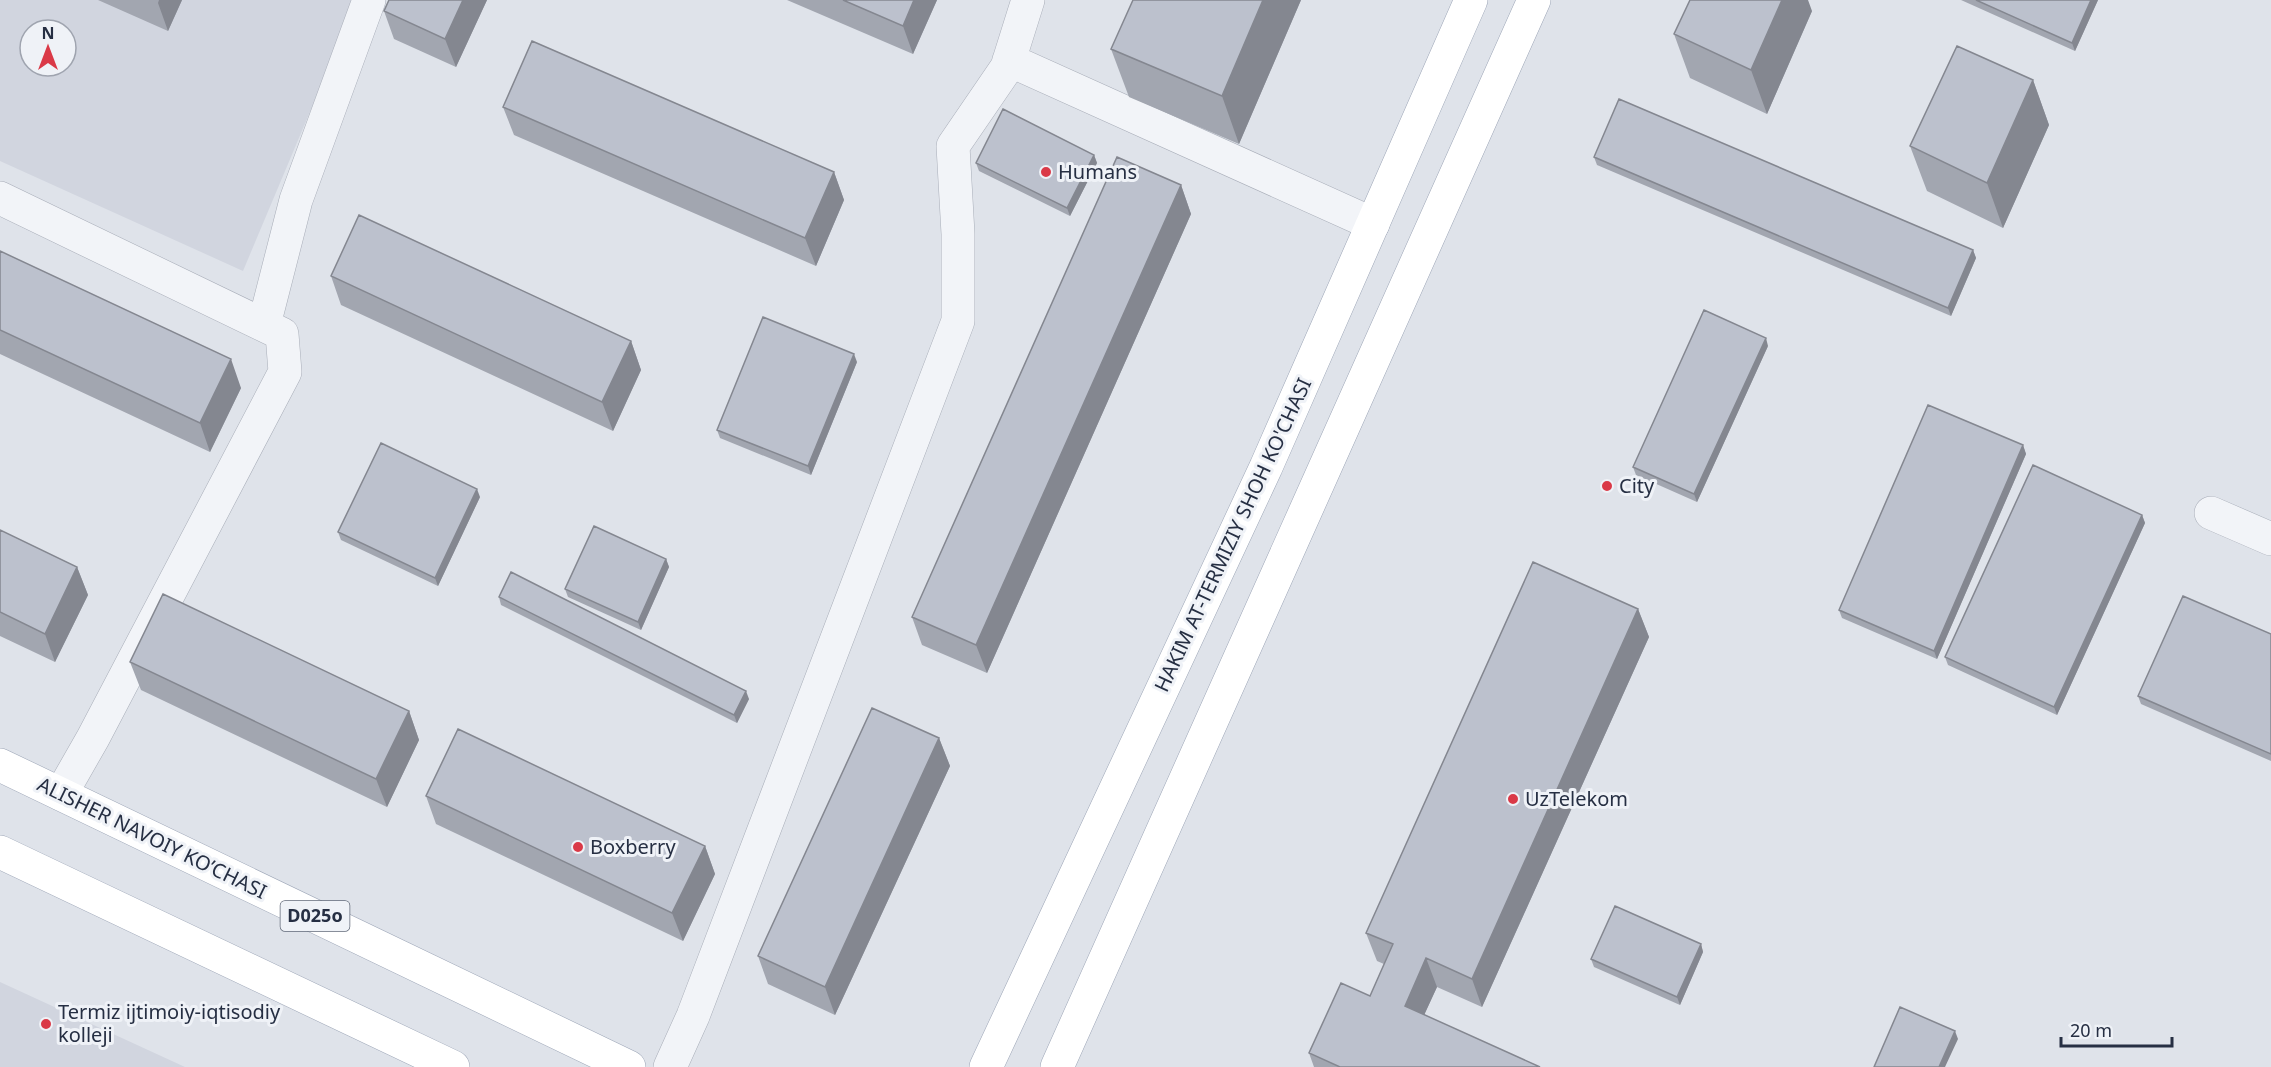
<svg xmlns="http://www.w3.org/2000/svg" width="2271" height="1067" viewBox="0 0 2271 1067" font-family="'Noto Sans',sans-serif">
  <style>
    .built { fill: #d1d5df; fill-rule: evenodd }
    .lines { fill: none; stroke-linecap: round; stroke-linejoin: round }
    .minor-casing { stroke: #a8adb8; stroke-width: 34 }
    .major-casing { stroke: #9da6b7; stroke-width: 34 }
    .minor { stroke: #f2f4f8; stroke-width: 33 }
    .major { stroke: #fff; stroke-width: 33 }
    .wall { fill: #a2a6b0 }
    .shaded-wall { fill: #848790 }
    .building { fill: #bcc1cd; stroke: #848790; stroke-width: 1.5 }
    .poi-dot { fill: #da3947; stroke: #eff2f7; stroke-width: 2 }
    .labels { text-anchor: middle; stroke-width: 6; stroke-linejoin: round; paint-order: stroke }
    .shield { fill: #eff2f7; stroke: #626a79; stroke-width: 1.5 }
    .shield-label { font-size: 18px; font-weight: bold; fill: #262f43 }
    .poi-label { font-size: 20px; fill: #262f43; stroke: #eff2f7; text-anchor: start }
    .street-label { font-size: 20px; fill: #262f43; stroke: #eff2f7 }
  </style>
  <rect width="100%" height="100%" fill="#dfe3ea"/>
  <path class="built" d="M0 0H357L243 271 0 161ZM30 30H66V66H30Z
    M0 982 185 1067H0Z"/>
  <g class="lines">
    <g class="minor-casing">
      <path id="minor" d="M1009 60 1373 224
        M0 198 282 334 285 372 93 738 61 794
        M264 325 296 200 369 0
        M2211 513 2271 539
        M670 1067 693 1016 958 321V234L953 146 1007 67 1028 0"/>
    </g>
    <g class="major-casing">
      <path id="major" d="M0 765 629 1067
        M0 852 453 1067
        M986 1067 1266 467 1471 0
        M1057 1067 1534 0"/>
    </g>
    <use href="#minor" class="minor"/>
    <use href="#major" class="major"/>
  </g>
  <path class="wall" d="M98 0H182L168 31Z
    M389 0H487L456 67 394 39 384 11Z
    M787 0H937L913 54Z
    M1301 0 1239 144 1129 97 1111 49Z
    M1961 0H2098L2075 51Z
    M1812 11 1767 114 1690 78 1674 34Z
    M2033 80 2049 125 2003 228 1927 191 1910 146Z
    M503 107 834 172 844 200 816 266 514 135Z
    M1094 155 1097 163 1070 216 979 171 976 163Z
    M1594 157 1973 250 1976 258 1951 316 1597 165Z
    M1181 185 1191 214 987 673 922 645 912 617Z
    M0 251 241 388 210 452 0 354Z
    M331 276 631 341 641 370 613 431 341 305Z
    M1768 346 1697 502 1636 475 1633 467Z
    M857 362 811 475 720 438 717 430Z
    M2023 445 2026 454 1937 659 1842 618 1839 610Z
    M480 497 438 586 341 540 338 532Z
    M2142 515 2145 523 2057 715 1948 665 1945 657Z
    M0 530 77 567 88 595 55 662 0 636Z
    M666 559 669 567 641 630 568 597 565 589Z
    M499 597 749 699 737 723 501 605Z
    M1638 609 1649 637 1482 1007 1437 987 1424 1015 1540 1067H1314L1309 1053 1370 996 1384 964 1377 961 1366 933Z
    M2271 634V761L2141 704 2138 696Z
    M130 662 409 711 419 740 387 807 141 690Z
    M939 738 950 766 835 1015 768 984 758 956Z
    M426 796 705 846 715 874 683 941 436 824Z
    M1701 944 1703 952 1680 1005 1594 967 1591 959Z"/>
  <path class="shaded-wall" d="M159 0H182L168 31 158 3Z
    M463 0H487L456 67 445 39Z
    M914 0H937L913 54 903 26Z
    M1263 0H1301L1239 144 1222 96Z
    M1782 0H1808L1812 11 1767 114 1751 70Z
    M2091 0H2098L2075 51 2072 43Z
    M2033 80 2049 125 2003 228 1987 183Z
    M1094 155 1097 163 1070 216 1067 208Z
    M834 172 844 200 816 266 805 238Z
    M1181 185 1191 214 987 673 976 645Z
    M1973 250 1976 258 1951 316 1948 308Z
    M1766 338 1768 346 1697 502 1694 494Z
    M631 341 641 370 613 431 602 402Z
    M854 354 857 362 811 475 808 466Z
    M231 359 241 388 210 452 200 423Z
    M2023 445 2026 454 1937 659 1934 651Z
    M477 489 480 497 438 586 435 578Z
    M2142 515 2145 523 2057 715 2054 707Z
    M666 559 669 567 641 630 638 622Z
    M77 567 88 595 55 662 45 634Z
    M1638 609 1649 637 1482 1007 1472 979Z
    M746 691 749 699 737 723 734 715Z
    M409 711 419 740 387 807 376 779Z
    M939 738 950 766 835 1015 825 987Z
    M705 846 715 874 683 941 672 913Z
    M1701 944 1703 952 1680 1005 1677 997Z
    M1426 958 1437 987 1415 1035 1405 1006Z
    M1955 1031 1958 1039 1945 1067H1939Z"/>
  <path class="building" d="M389 0H463L445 39 384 11Z
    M843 0H914L903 26Z
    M1133 0H1263L1222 96 1111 49Z
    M1690 0H1782L1751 70 1674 34Z
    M1976 0H2091L2072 43Z
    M532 41 834 172 805 238 503 107Z
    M1957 46 2033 80 1987 183 1910 146Z
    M1619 99 1973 250 1948 308 1594 157Z
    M1003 109 1094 155 1067 208 976 163Z
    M1117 157 1181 185 976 645 912 617Z
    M359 215 631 341 602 402 331 276Z
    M0 251 231 359 200 423 0 330Z
    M1704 310 1766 338 1694 494 1633 467Z
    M763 317 854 354 808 466 717 430Z
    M1928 405 2023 445 1934 651 1839 610Z
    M381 443 477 489 435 578 338 532Z
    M2033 465 2142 515 2054 707 1945 657Z
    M594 526 666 559 638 622 565 589Z
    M0 530 77 567 45 634 0 612Z
    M1533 562 1638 609 1472 979 1426 958 1405 1006 1540 1067H1340L1309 1053 1341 983 1370 996 1393 944 1366 933Z
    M511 572 746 691 734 715 499 597Z
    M163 594 409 711 376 779 130 662Z
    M2183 596 2271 634V754L2138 696Z
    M872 708 939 738 825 987 758 956Z
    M458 729 705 846 672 913 426 796Z
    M1615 906 1701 944 1677 997 1591 959Z
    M1900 1007 1955 1031 1939 1067H1874Z"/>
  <g class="poi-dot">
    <circle cx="1046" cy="172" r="6"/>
    <circle cx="1607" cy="486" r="6"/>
    <circle cx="1513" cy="799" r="6"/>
    <circle cx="578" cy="847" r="6"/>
    <circle cx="46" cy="1024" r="6"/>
  </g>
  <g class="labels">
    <rect class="shield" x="280.5" y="901" width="69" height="30" rx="4.5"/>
    <g class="shield-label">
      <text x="315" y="922">D025o</text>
    </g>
    <g class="poi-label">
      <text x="1058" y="179">Humans</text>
      <text x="1619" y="493">City</text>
      <text x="1525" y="806">UzTelekom</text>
      <text x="590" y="854">Boxberry</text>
      <text x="58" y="1019">Termiz ijtimoiy-iqtisodiy<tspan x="58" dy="23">kolleji</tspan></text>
    </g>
    <g class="street-label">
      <text transform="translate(1233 535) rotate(-65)" y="7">HAKIM AT-TERMIZIY SHOH KO'CHASI</text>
      <text transform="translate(152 838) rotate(26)" y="7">ALISHER NAVOIY KO’CHASI</text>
    </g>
  </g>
  <g transform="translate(48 48)"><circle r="28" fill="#eff2f7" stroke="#9fa4af" stroke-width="1.5"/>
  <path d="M0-4.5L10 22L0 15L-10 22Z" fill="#da3947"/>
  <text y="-9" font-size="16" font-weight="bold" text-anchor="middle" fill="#262f43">N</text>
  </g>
  <path d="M2061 1037v9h111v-9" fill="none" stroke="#262f43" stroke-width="3"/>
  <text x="2070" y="1037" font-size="18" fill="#262f43" stroke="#eff2f7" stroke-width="4.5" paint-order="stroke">20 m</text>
</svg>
